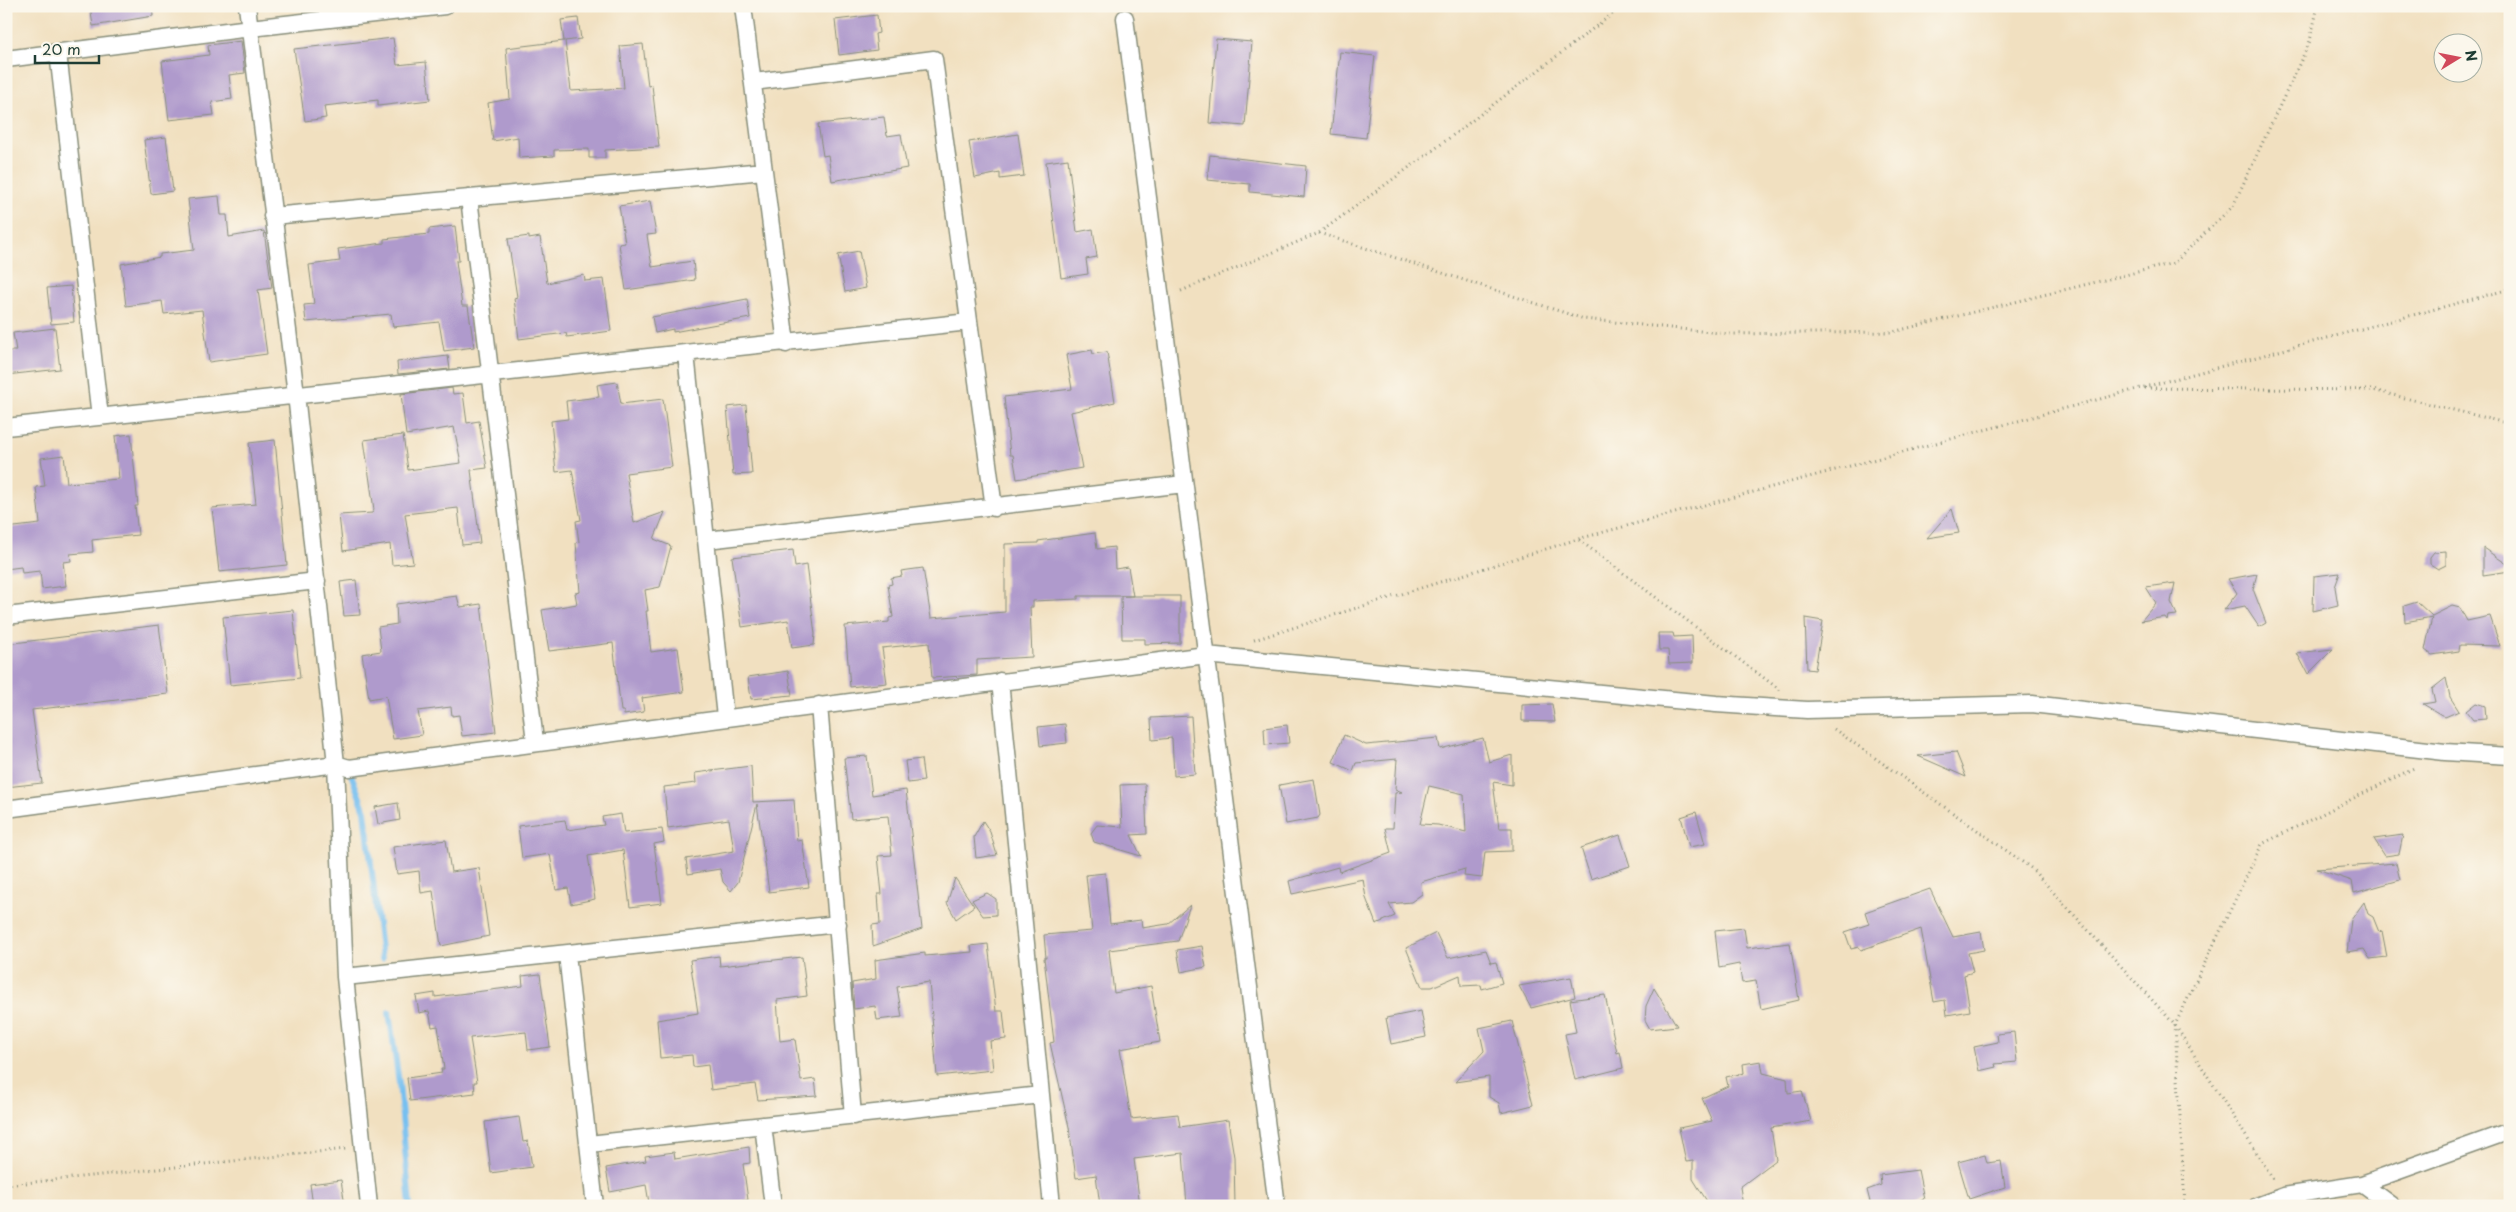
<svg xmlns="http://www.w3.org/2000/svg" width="2516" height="1212" viewBox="0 0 2516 1212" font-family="'Playpen Sans',sans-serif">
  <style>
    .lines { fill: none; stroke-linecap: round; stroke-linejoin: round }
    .stream { stroke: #77c0f0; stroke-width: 6 }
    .building { fill: #af9acc; fill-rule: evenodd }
    .minor-casing { stroke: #888e7a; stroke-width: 19 }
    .path { stroke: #888e7a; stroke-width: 3; stroke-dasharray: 1 4; stroke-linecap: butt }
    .minor { stroke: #fff; stroke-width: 16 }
  </style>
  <rect width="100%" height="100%" fill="#fbf7ec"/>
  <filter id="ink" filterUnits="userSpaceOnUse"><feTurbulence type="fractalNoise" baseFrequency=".02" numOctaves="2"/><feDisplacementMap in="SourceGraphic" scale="10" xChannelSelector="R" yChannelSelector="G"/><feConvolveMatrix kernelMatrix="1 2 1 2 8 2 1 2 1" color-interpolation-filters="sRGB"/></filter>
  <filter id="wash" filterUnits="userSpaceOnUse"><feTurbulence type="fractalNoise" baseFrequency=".0096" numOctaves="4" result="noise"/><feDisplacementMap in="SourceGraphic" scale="20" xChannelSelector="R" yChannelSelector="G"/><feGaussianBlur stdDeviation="1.12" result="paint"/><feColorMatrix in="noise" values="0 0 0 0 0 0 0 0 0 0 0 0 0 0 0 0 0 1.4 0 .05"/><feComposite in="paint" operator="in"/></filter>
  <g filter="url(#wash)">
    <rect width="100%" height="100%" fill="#f1e0c0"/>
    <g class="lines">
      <path class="stream" d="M349 769 365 811 382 959
        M389 1012 399 1083 410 1206"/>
    </g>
    <g id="blocks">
      <path class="building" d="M90 6H152L153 16 93 26Z
        M877 15 879 33 875 34 877 50 839 55 835 20Z
        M578 18 581 39 565 41 571 91 624 88 620 46 643 44 648 86 652 85 659 147 605 150V158H589V149L554 150V156L519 158 518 137 493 141 488 103 510 99 506 48 564 41 561 20Z
        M393 38 397 65 426 62 430 100 378 106V100L324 106 326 118 305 121 294 49Z
        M1216 39 1252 42 1245 126 1209 123Z
        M241 41 245 73 229 75 232 99 212 102 214 115 169 120 162 61 209 55 208 45Z
        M1340 52 1375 56 1366 138 1331 134Z
        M884 117 887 136 901 134 907 168 832 181 828 155 823 156 818 124Z
        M1018 134 1024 176 1000 179V173L975 178 969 142Z
        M166 137 173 191 151 194 144 140Z
        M1210 155 1306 166 1304 197 1250 192V184L1207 180Z
        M1068 159 1077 232 1093 229 1097 257 1086 259 1088 274 1061 278 1046 162Z
        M219 196 221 215H227L229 237 264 231 272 288 258 290 267 354 209 362 202 310 164 314 162 301 126 306 121 264 160 257V254L194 250 188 199Z
        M650 201 656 234 647 235 652 267 693 261 695 280 626 290 619 244 625 243 619 206Z
        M455 226 459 261H456L462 306H468L474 347 444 351 439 322 393 327 391 314 306 322 304 305 314 304 309 265 340 261 338 249 384 243V239L429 234V229Z
        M529 236V239L540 237 547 283 584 275 585 281 604 279 611 331 567 337 566 333 519 339 514 298 517 297 508 239Z
        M859 251 866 288 845 292 838 255Z
        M71 286 74 322 51 324 47 288Z
        M747 299 750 318 673 332V329L655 333 652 317Z
        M55 328 60 369 6 375V351H16L13 333Z
        M1092 350 1093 354 1107 352 1115 402 1071 412 1082 468 1017 479 1013 455H1010L1004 397 1072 389 1066 355Z
        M448 356 450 369 398 374 397 362Z
        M617 382 621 404 663 399 672 467 626 473 634 523 665 512 654 539 671 546 660 587 645 590 648 611H646L651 652 678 648 684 692 642 698 644 712 624 715V711H621L613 643 549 651 542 610 577 604 575 593 580 592 576 543 579 542 576 521 581 520 572 470 556 472 551 421 568 419 566 401 599 397 597 385Z
        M452 388 453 394 463 393 467 423 479 421 487 468 471 470 480 543 462 545 458 508 405 514 413 563 392 565 390 544 343 551 339 515 372 513 374 510 364 440 403 435 408 470 461 463 454 427 406 435 401 394Z
        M746 405 752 474 733 475 727 407Z
        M131 434 138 506H135L138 535 92 540 93 552 70 554 71 561 63 562 66 586 42 589 40 571 22 573 21 567 6 569V528L40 524 36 487 45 486 41 458 64 455 67 483 119 479 115 436Z
        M275 440 287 565 219 572 212 508 256 504 249 443Z
        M1952 509 1959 533 1927 538Z
        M1095 533 1097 549 1114 547 1115 569 1128 567 1133 596H1078V599L1033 601V607H1030L1032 657 977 660V675L932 678 929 643 882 648 887 683 850 687 845 626 889 622V618L893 617 888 585 892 584 891 578 902 576 901 571 923 568 931 618 1005 612V544L1038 543V541Z
        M2483 548 2510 566V571L2483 575Z
        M793 550 795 567 806 565 815 634 814 645 792 648 788 620 742 627 732 557Z
        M2446 551V565L2438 569 2430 564V557L2434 552Z
        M2340 573 2335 587 2338 605 2313 611 2314 576Z
        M2257 574 2253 589 2266 623 2259 627 2245 606 2224 610 2237 593 2228 579Z
        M356 580 360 615 344 616 340 582Z
        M2175 583 2171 602 2177 615 2168 616 2167 620 2165 617 2141 621 2156 603 2146 587Z
        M457 596 460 607 481 604 496 732 462 736 459 715 452 716 451 707 418 711 422 735 393 739 386 696 369 699 362 654 381 651 378 627 397 624 396 604Z
        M1121 596H1180V643L1145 644V639H1122Z
        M2417 602 2432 616 2452 606 2460 608 2467 621 2490 616 2500 646 2460 645 2459 651 2432 655 2425 650 2432 617 2405 622 2404 606Z
        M293 610 300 678 230 685 223 617Z
        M1805 618 1823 621 1815 670 1807 669Z
        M159 625 168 694 32 710 42 783 6 787V644Z
        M1658 633H1673L1674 637 1692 636 1693 663 1669 664 1668 650H1659Z
        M2333 649 2308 674 2297 653Z
        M788 671 792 695 751 699 748 677Z
        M2446 678 2450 697 2459 711 2445 717 2423 704 2435 702 2432 689Z
        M2476 703 2485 706 2486 719 2473 720 2466 711Z
        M1552 704 1555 722 1522 721V705Z
        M1191 716 1195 774 1174 776 1172 738 1152 740 1151 718Z
        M1065 724 1067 743 1040 746 1038 727Z
        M1287 725 1289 743 1265 745 1264 728Z
        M1344 735 1366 745 1438 738 1440 749 1483 738 1489 762 1512 755V785L1493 782 1499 828H1512V851L1485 852 1482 878 1464 876 1465 869 1421 882 1422 894 1411 902 1389 904 1395 916 1376 924 1366 898 1363 879 1292 894 1289 881 1338 867 1339 872 1391 853 1385 828H1393L1395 793 1402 792 1395 789 1397 759 1356 763 1353 771 1333 762ZM1429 786 1464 794 1466 832 1438 825 1420 824Z
        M1956 752 1966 777 1918 756Z
        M867 756 872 795 906 790 922 929 873 946 872 925 880 924 878 894H882L878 856 892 855 888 816 851 819 844 758Z
        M921 759 924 781 908 783 905 761Z
        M751 766 753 802 794 800 797 841 802 840 809 887 769 892 757 804 738 882 731 891 723 882 720 869 688 874 686 859 734 851 729 819 668 828 664 787 696 783 695 773Z
        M1314 779 1320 815 1318 818 1286 824 1279 785Z
        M1145 784 1147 834 1131 835 1141 856 1094 842 1091 833 1097 825 1122 827 1120 785Z
        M398 803 400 820 378 824 375 807Z
        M1696 812 1705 844 1689 847 1681 817Z
        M621 814 624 833 662 829 664 842 654 844 662 903 630 907 623 850 588 856 595 899 571 904 568 888 556 890 550 854 522 858 518 826 565 820 567 830 604 825 602 817Z
        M983 821 990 832 997 855 976 858 974 837Z
        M1620 835 1630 866 1591 879 1581 848Z
        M2403 835 2399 854 2385 856 2374 839Z
        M446 840 451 872 479 868 489 936 441 946 433 891 421 893 419 871 397 874 393 847Z
        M2396 863 2400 880 2354 893 2352 881 2317 869Z
        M1105 873 1110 924 1141 920 1142 928 1168 924 1190 905 1178 941 1109 950 1114 993 1151 986 1160 1042 1120 1049 1131 1119 1178 1114 1180 1127 1228 1120 1234 1157 1235 1206H1187L1183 1153 1134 1159 1140 1206H1100L1096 1175 1076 1178 1069 1127 1050 1043 1054 1042 1044 958H1046L1044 935 1092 931 1086 875Z
        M955 878 974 906 956 919 947 903Z
        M1930 889 1953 937 1981 932 1984 950 1968 953 1973 972 1964 975 1970 1011 1947 1015 1945 1000 1934 1002 1921 929 1861 950 1859 947 1851 949 1845 932 1869 924 1865 912Z
        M987 893 996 899V915L983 916 972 900Z
        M2364 902 2368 914 2373 917 2379 932 2382 931 2387 957 2370 959 2364 949 2347 952 2351 920Z
        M1744 928 1747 948 1790 943 1799 1000 1761 1009 1756 981 1742 983 1739 964 1719 968 1715 931Z
        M1436 933 1448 958 1486 950 1491 963 1496 962 1502 983 1482 989 1481 985 1461 986 1460 975 1432 987H1422L1406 948Z
        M988 944 996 1011H1003L1006 1039 990 1041 993 1070 937 1076 929 982 897 987 902 1017 877 1020 875 1006 854 1009 852 983 876 979 875 960 925 953V956L972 952 971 946Z
        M1202 946 1206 967 1181 972 1177 950Z
        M719 956 720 966 802 957 807 996 777 1000 780 1041 795 1039 801 1081 815 1079 817 1096 758 1100 755 1084 711 1090 708 1065 693 1067 692 1055 660 1058 657 1020 698 1013 690 960Z
        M540 974 550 1047 528 1050 526 1032 470 1038 477 1082H474L475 1093 410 1101 407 1078 442 1073 441 1069H444L438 1026 432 1027 429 1011 419 1013 416 996 435 993V997L523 986 522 976Z
        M1571 977 1575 997 1531 1008 1519 986Z
        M1654 988 1677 1026 1650 1029 1645 1020 1646 1006Z
        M1605 995 1617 1053 1620 1052 1623 1068 1575 1080 1565 1034 1576 1032 1570 1000Z
        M1421 1011 1426 1037 1391 1044 1386 1018Z
        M1512 1021 1533 1105 1501 1113 1499 1103 1489 1097V1077L1455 1082 1484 1051 1479 1028Z
        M2014 1032 2017 1062 1995 1064 1996 1067 1979 1071 1974 1047 1998 1042 1997 1034Z
        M1761 1061 1763 1073 1787 1079 1788 1093 1802 1091 1811 1121 1771 1128 1776 1160 1740 1187 1743 1206H1710L1693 1179V1161L1686 1162 1679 1128 1712 1121 1702 1098 1728 1086 1726 1077 1744 1073 1743 1064Z
        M519 1117 523 1142 528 1141 532 1167 491 1173 485 1122Z
        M749 1147 750 1163 743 1164 748 1200 708 1206H655V1203H649L646 1185 610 1192 606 1168 646 1161 645 1156 674 1152 675 1159Z
        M1985 1155 1987 1163 2001 1161 2005 1187 1969 1199 1958 1162Z
        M1918 1170 1924 1199 1911 1206H1871L1867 1190 1881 1185 1880 1175Z
        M341 1180 345 1206H313L310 1184Z"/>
    </g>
  </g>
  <g filter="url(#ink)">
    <use href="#blocks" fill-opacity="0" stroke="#888e7a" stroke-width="1"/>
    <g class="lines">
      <g class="minor-casing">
        <path id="minor" d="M247 6 296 394 336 764 345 977 369 1206
          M743 6 786 344
          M1125 18 1277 1206
          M58 53 100 417
          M6 59 250 28 445 6
          M754 82 934 59 994 508
          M469 198 535 741
          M272 216 764 171
          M686 354 725 717
          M6 427 969 322
          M707 540 1184 484
          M6 616 317 581
          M1000 681 1052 1206
          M819 705 853 1116
          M6 809 336 764 349 768 1206 655 1716 704 1807 710 2032 704 2445 752 2510 756
          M567 954 595 1206
          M345 977 838 924
          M763 1125 773 1206
          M589 1144 1041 1095
          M2362 1184 2392 1206
          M2257 1206 2284 1196 2362 1184 2510 1131"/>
      </g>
      <path class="path" d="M1319 233 1584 319 1729 334 1892 332 2174 263 2233 206 2310 41 2318 6
        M1181 291 1319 233 1440 145 1619 9V6
        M2145 388 2373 390 2510 424
        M1579 540 1780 690
        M1254 640 1578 539 2510 289
        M1834 729 2031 868 2175 1025 2274 1180
        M6 1185 346 1149
        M2185 1206 2175 1025 2262 844 2414 768"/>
      <use href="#minor" class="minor"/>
    </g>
  </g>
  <rect width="2516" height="1212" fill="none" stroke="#fbf7ec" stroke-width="25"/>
  <g transform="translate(2458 58) rotate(80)"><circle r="24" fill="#fbf7ec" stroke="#a3ada2"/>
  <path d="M0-4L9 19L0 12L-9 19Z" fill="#d1495b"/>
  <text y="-8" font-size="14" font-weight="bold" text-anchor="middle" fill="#1f3d34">N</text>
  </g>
  <path d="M35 55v8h64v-8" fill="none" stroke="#1f3d34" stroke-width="2.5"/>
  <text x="42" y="55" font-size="15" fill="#1f3d34" stroke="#fbf7ec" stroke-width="4" paint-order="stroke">20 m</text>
</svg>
